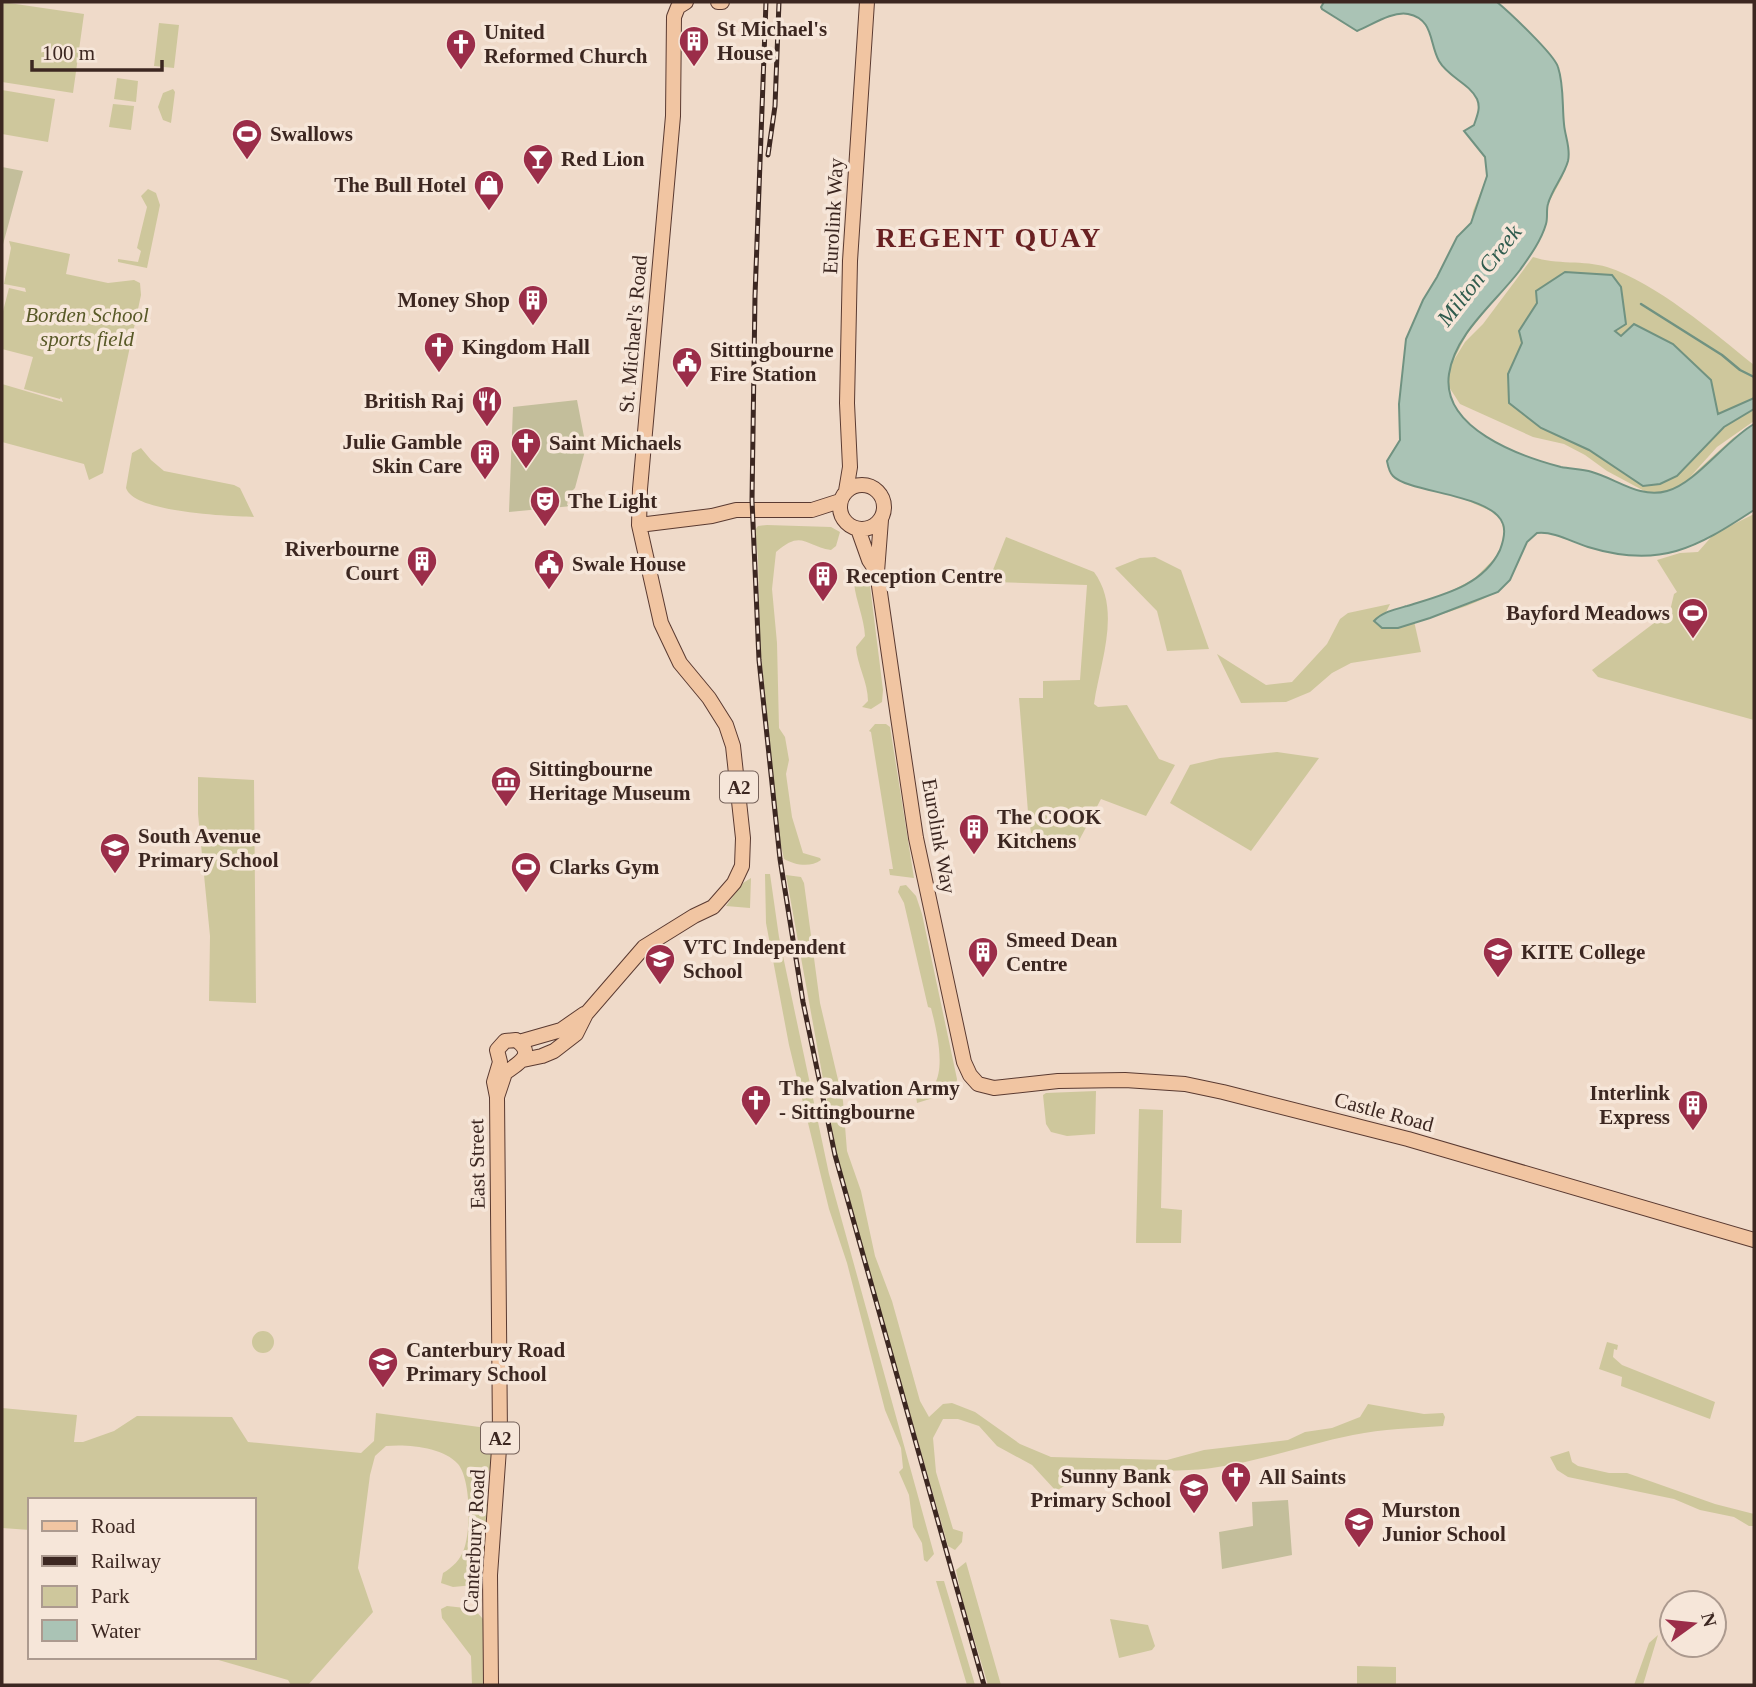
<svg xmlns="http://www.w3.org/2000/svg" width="1756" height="1687" viewBox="0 0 1756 1687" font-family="Georgia,serif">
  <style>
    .green { fill: #cec79c; fill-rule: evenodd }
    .cemetery { fill: #c3be9b }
    .water { fill: #aac3b5; stroke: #709281; stroke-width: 2 }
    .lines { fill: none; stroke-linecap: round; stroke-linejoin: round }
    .stream { stroke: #709281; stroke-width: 2.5 }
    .major-casing { stroke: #5a3a31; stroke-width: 16 }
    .major { stroke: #f1c5a2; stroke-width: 14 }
    .rail-casing { stroke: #3c2721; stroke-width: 5 }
    .rail { stroke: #f6e6d9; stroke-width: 2.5; stroke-dasharray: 8; stroke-linecap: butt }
    .labels { text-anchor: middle; stroke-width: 7; stroke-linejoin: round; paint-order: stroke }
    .shield { fill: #f6e6d9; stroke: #746058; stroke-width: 2 }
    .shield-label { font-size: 19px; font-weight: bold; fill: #3c2721 }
    .poi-label { font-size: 21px; font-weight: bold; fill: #3c2721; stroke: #f6e6d9; text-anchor: start }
    .street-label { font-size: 21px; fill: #3c2721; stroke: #f6e6d9 }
    .park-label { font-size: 21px; font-style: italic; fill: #585927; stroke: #f6e6d9 }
    .water-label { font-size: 23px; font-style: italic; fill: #305c4e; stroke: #f6e6d9 }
    .district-label { font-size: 28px; font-weight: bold; letter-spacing: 2px; fill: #692022; stroke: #f6e6d9 }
  </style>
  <rect width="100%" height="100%" fill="#efdac9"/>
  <path class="green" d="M2 2 84 14 73 93 2 82Z
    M1394 2 1530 73 1439 317 1437 461 1754 510 1716 533 1754 514V720L1598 677 1592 670 1670 611 1674 594 1677 592 1657 560 1680 553 1698 552 1713 535C1673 560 1628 561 1583 545 1569 540 1553 531 1537 533 1520 543 1518 565 1509 580 1499 599 1436 617 1414 621L1421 652 1351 663 1332 673 1310 692 1286 702 1241 703 1217 654 1266 685 1292 682 1327 644 1340 619 1348 613 1390 604 1385 614 1445 594 1474 579 1496 557 1502 544 1504 532 1501 520 1491 511 1452 494 1402 482 1393 476 1388 467 1389 456 1400 440 1399 404 1406 339 1423 300 1437 277 1457 237 1471 224 1473 211 1487 176 1485 157 1464 131 1474 125C1477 116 1481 108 1477 99 1469 83 1448 77 1439 61 1429 43 1434 19 1408 14 1392 11 1372 25 1357 31L1340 21H1361Z
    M1497 2 1548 51 1558 65 1562 93 1564 127 1569 149 1568 159 1562 178 1548 204 1545 226 1533 251 1467 334 1452 363 1465 342 1483 324 1533 257C1556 265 1584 260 1607 267 1656 283 1713 332 1754 365V421L1717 447 1690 477 1733 438 1754 424 1673 516 1417 425 1501 254ZM1449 387 1460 404 1533 437 1564 444 1585 455 1607 471 1648 493C1629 490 1612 478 1593 473 1582 470 1571 469 1561 467 1526 458 1450 431 1449 387Z
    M159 23 179 25 174 68 154 66Z
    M117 78 138 81 136 102 114 99Z
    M173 89 175 92 171 123 163 120 158 107 163 93Z
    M2 90 55 99 48 142 2 134Z
    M113 104 134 106 131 130 109 127Z
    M148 189 156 193 160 205 147 268 118 262V259L138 262 141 251 137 248 147 207 141 196Z
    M9 241 70 254 66 274 108 283 134 280 140 283 141 295 103 473 89 480 84 464 2 442V384L63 402 61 397 60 399 24 389 33 357 2 349V315L9 288 26 292 25 288 4 284 11 248Z
    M141 448 151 460 164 471 234 485 240 488 254 517C230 516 134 513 126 488L132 453Z
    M767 525 831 527 840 532 836 546 831 550C805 546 802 529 776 552L772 589 777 643 779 728 785 737 789 760 786 774 792 817 803 853 820 858 821 860C810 868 795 865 784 859L780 841 760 646 758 558 755 530 758 526Z
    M1006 537 1094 572C1122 610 1100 662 1094 704L1098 707 1127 705 1159 759 1175 765 1146 816 1101 799 1074 850 1031 833 1028 812 1019 698H1043V681L1080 680 1087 585 994 582 989 580Z
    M1155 557 1181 570 1209 649 1167 651 1157 611 1115 568 1140 558Z
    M859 578H869L883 690 882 702 871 709 862 707 868 701C868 682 857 665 856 647L865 636C864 617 856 602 854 583Z
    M875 724H886L890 727 914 878 890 875 889 869H893L871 732 869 731Z
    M1277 752 1319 758 1251 851 1170 803 1190 765 1220 758Z
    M198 777 254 780 256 1003 209 1001 210 936 198 814Z
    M765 874H770L779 937 829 1174 934 1554 927 1562 924 1560 922 1543 913 1527 909 1495 899 1472 903 1468 901 1448 885 1410 847 1263 829 1209 789 1045 766 923Z
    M786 875 801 877 804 883 820 1003 843 1101 847 1151 861 1191 875 1256 892 1301 920 1401 929 1417 943 1404 952 1403 975 1412 1020 1444 1051 1457 1167 1460 1204 1450 1288 1440 1305 1432 1332 1428 1360 1417 1368 1404 1424 1414 1443 1413 1445 1417 1443 1426C1413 1428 1383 1429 1353 1435 1308 1444 1264 1460 1218 1467 1169 1476 1099 1462 1056 1491L1032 1465 997 1446 979 1426 958 1419H943L933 1438 936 1472 953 1529 963 1532 962 1542 955 1550 948 1546 839 1167Z
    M751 878 750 908 726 906 743 883Z
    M906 885 916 896 922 914 957 1079 956 1088 949 1093 917 1103 916 1096C953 1092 937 1032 931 1008L928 1007 904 903 898 892 900 886Z
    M1096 1091 1095 1134 1067 1136 1051 1132 1046 1124 1043 1095 1046 1093Z
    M1139 1109 1163 1110 1161 1208 1182 1210 1181 1243H1136Z
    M252 1342a11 11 0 1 1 22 0a11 11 0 1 1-22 0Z
    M1607 1342 1618 1345 1617 1350 1614 1349 1613 1357 1622 1365 1715 1402 1710 1419 1621 1386 1622 1377 1599 1369Z
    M2 1408 77 1415 74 1442H83L114 1431 137 1416 232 1417 248 1442 361 1453 374 1441 376 1413 494 1429 491 1466 487 1474 486 1500 488 1516 481 1574 476 1576 474 1585 453 1587 441 1583 443 1573C452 1568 461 1559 464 1549 471 1530 471 1480 458 1464 443 1447 408 1444 386 1446L375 1456 370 1475 358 1568 373 1612 308 1685H291L288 1680 208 1657H254V1500H30V1530L2 1528Z
    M1569 1451 1572 1462 1578 1466 1609 1473H1627L1715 1504 1754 1514V1526H1749L1734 1517 1700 1510 1674 1499 1568 1477 1557 1470 1550 1457Z
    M966 1562 1001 1685H988L962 1599 956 1570Z
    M936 1581H944L975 1685H967Z
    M447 1606 474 1609 483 1619V1685H472L471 1656 442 1618 441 1609Z
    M1110 1619 1148 1625 1155 1646 1152 1650 1119 1658Z
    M1658 1635 1643 1685H1634L1649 1643Z
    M1357 1666 1396 1667V1685H1357Z"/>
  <path class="cemetery" d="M2 167 23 171 2 248Z
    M577 400 586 447 575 488 569 494 567 505 572 506 509 512 513 407Z
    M1288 1500 1292 1555 1222 1569 1219 1532 1253 1526 1252 1502Z"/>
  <path class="water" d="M1324 2H1497C1509 12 1554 54 1558 67 1564 85 1562 105 1564 124 1565 137 1571 148 1568 161 1564 176 1552 189 1548 204 1546 210 1548 218 1546 224 1541 241 1530 256 1520 270 1496 302 1455 333 1449 374 1441 428 1519 456 1561 467 1571 469 1582 469 1592 472 1617 479 1640 499 1667 491 1695 484 1726 440 1754 424V510C1696 548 1660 569 1588 547 1572 542 1554 531 1537 533L1527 542 1510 580 1498 592 1430 618 1398 628H1382L1374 621C1382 612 1396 609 1407 606 1442 595 1483 586 1500 550 1503 542 1506 532 1503 524 1493 494 1409 493 1393 476 1389 472 1388 466 1387 461L1400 440 1399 404 1406 339 1423 300 1437 277 1457 237 1471 223 1487 176 1485 157 1464 131 1474 125C1477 116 1481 108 1477 99 1469 83 1448 77 1439 61 1429 43 1434 19 1408 14 1392 11 1372 25 1357 31L1322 9 1321 7Z
    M1565 272 1612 275 1621 287 1626 324 1615 331 1621 336 1634 324 1673 344 1711 380 1718 414 1754 398V409L1724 427 1677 476 1660 484 1643 486 1589 450 1541 428 1509 403 1508 374 1522 343 1519 331 1537 303 1536 291Z"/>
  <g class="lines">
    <path class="stream" d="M1641 304 1722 355 1740 370 1754 377"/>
    <g class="major-casing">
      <path id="major" d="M718 2H722
        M840 507a22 22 0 1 1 44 0a22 22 0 1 1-44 0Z
        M846 491 850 467 847 403 850 261 867 2
        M881 520 877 572 898 717 916 838 964 1062 970 1075 978 1084 994 1088 1058 1081 1125 1080 1185 1084 1223 1092 1408 1139 1754 1240
        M639 525 712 516 736 510H812L840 501
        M858 529 869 560 877 572
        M519 1042 561 1030 584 1014
        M523 1060 542 1056 554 1051 576 1034 586 1014 644 947 694 916 713 907 734 883 742 866 743 838 733 746 726 725 709 698 680 663 661 623 639 525 640 489 673 116 674 17 678 7 686 2
        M491 1685 490 1575 500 1435 497 1097 494 1082 500 1062 497 1050 505 1041 516 1040C537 1055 517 1064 505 1073L497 1097"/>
    </g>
    <use href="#major" class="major"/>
    <g class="rail-casing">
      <path id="rail" d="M766 2 755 296 752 500 759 660 780 859 803 1002 835 1155 984 1685
        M768 155 775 106 779 2"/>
    </g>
    <use href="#rail" class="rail"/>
  </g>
  <defs>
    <g id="building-pin" transform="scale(1.575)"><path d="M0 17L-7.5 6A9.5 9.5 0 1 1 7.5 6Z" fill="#9b2d49" stroke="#f6e6d9"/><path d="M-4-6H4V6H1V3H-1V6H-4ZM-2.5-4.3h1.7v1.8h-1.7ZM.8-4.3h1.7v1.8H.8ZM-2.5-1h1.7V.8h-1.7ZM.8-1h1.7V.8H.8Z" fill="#fff"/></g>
    <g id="church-pin" transform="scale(1.575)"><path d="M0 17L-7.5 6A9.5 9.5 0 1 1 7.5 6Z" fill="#9b2d49" stroke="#f6e6d9"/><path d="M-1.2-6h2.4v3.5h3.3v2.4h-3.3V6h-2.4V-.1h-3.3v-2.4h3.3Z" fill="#fff"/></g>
    <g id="stadium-pin" transform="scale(1.575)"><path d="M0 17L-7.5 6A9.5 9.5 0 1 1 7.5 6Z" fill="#9b2d49" stroke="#f6e6d9"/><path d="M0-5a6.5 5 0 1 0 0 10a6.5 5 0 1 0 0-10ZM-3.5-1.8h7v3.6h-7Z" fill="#fff"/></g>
    <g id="bar-pin" transform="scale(1.575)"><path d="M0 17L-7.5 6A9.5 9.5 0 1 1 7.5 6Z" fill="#9b2d49" stroke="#f6e6d9"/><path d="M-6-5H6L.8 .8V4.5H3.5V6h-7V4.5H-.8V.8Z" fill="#fff"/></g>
    <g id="shop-pin" transform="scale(1.575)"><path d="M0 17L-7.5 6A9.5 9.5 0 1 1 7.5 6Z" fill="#9b2d49" stroke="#f6e6d9"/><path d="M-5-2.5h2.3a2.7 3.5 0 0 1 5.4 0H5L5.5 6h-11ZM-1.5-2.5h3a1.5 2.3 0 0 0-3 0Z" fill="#fff"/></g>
    <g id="civic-pin" transform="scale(1.575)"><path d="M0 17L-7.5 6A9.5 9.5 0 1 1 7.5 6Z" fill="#9b2d49" stroke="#f6e6d9"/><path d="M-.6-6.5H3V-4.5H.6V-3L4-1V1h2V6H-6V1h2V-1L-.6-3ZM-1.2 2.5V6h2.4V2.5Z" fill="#fff"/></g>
    <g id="restaurant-pin" transform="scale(1.575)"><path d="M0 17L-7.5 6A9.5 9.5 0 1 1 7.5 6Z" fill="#9b2d49" stroke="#f6e6d9"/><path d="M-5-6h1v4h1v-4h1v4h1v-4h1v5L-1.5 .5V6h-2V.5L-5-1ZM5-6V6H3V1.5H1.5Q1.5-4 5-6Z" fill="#fff"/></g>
    <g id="theatre-pin" transform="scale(1.575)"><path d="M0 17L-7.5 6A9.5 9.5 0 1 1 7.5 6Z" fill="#9b2d49" stroke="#f6e6d9"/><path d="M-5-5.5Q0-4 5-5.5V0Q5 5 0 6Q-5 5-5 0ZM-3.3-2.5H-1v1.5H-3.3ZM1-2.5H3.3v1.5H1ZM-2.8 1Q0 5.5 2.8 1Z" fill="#fff"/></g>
    <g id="museum-pin" transform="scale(1.575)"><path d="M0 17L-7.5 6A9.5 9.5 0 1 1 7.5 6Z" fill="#9b2d49" stroke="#f6e6d9"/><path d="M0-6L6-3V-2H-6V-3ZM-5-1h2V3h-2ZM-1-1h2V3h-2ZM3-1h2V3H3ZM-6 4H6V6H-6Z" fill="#fff"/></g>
    <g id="school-pin" transform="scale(1.575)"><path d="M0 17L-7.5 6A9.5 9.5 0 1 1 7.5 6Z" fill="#9b2d49" stroke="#f6e6d9"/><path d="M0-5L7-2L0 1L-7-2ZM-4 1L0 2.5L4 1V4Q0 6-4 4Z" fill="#fff"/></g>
    <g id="university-pin" transform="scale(1.575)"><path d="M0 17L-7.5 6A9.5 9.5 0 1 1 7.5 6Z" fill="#9b2d49" stroke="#f6e6d9"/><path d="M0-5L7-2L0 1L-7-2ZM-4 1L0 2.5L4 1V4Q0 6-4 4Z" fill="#fff"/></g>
  </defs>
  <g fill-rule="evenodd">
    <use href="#building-pin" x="694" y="41"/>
    <use href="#church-pin" x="461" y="44"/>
    <use href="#stadium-pin" x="247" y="134"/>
    <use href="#bar-pin" x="538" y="159"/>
    <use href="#shop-pin" x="489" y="185"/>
    <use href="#building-pin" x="533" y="300"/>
    <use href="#church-pin" x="439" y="347"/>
    <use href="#civic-pin" x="687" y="362"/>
    <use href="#restaurant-pin" x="487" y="401"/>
    <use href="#church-pin" x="526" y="443"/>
    <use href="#building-pin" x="485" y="454"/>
    <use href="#theatre-pin" x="545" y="501"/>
    <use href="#building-pin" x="422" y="561"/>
    <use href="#civic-pin" x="549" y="564"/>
    <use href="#building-pin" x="823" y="576"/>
    <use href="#stadium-pin" x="1693" y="613"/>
    <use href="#museum-pin" x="506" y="781"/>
    <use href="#building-pin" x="974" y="829"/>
    <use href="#school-pin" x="115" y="848"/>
    <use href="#stadium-pin" x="526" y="867"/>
    <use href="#building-pin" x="983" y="952"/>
    <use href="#university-pin" x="1498" y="952"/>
    <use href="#school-pin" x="660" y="959"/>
    <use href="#church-pin" x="756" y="1100"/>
    <use href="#building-pin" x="1693" y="1105"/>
    <use href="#school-pin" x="383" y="1362"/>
    <use href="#church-pin" x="1236" y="1477"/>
    <use href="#school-pin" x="1194" y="1488"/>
    <use href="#school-pin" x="1359" y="1522"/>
  </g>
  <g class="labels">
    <g class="shield">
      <rect x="720" y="771.5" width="38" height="31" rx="5"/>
      <rect x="481" y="1422.5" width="38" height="31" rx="5"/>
    </g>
    <g class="shield-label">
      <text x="739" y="794">A2</text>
      <text x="500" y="1445">A2</text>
    </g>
    <g class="poi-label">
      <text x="717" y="36">St Michael's<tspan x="717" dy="24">House</tspan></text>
      <text x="484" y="39">United<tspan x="484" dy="24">Reformed Church</tspan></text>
      <text x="270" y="141">Swallows</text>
      <text x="561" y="166">Red Lion</text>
      <text x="466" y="192" text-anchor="end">The Bull Hotel</text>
      <text x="510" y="307" text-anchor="end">Money Shop</text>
      <text x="462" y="354">Kingdom Hall</text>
      <text x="710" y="357">Sittingbourne<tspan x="710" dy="24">Fire Station</tspan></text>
      <text x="464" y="408" text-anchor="end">British Raj</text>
      <text x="462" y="449" text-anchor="end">Julie Gamble<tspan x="462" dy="24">Skin Care</tspan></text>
      <text x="549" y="450">Saint Michaels</text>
      <text x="568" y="508">The Light</text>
      <text x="399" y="556" text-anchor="end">Riverbourne<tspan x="399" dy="24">Court</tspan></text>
      <text x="572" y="571">Swale House</text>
      <text x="846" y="583">Reception Centre</text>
      <text x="1670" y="620" text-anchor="end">Bayford Meadows</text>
      <text x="529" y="776">Sittingbourne<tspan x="529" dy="24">Heritage Museum</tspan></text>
      <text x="997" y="824">The COOK<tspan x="997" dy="24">Kitchens</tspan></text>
      <text x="138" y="843">South Avenue<tspan x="138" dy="24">Primary School</tspan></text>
      <text x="549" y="874">Clarks Gym</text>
      <text x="1006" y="947">Smeed Dean<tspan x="1006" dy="24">Centre</tspan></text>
      <text x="683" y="954">VTC Independent<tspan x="683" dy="24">School</tspan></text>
      <text x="1521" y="959">KITE College</text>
      <text x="779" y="1095">The Salvation Army<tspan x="779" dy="24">- Sittingbourne</tspan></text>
      <text x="1670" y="1100" text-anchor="end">Interlink<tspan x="1670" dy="24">Express</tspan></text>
      <text x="406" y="1357">Canterbury Road<tspan x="406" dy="24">Primary School</tspan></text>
      <text x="1171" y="1483" text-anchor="end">Sunny Bank<tspan x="1171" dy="24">Primary School</tspan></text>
      <text x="1259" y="1484">All Saints</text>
      <text x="1382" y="1517">Murston<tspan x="1382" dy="24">Junior School</tspan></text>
    </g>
    <g class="street-label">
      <text transform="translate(833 216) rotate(-87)" y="7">Eurolink Way</text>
      <text transform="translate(633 334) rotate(-85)" y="7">St. Michael's Road</text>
      <text transform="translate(939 836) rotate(80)" y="7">Eurolink Way</text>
      <text transform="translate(1384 1112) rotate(15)" y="7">Castle Road</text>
      <text transform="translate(477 1164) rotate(-91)" y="7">East Street</text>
      <text transform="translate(474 1541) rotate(-87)" y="7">Canterbury Road</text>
    </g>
    <g class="park-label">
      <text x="87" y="322">Borden School<tspan x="87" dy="24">sports field</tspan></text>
    </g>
    <g class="water-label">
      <text transform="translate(1479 275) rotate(-52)" y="8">Milton Creek</text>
    </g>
    <g class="district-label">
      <text x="989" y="247">REGENT QUAY</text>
    </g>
  </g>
  <rect width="1756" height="1687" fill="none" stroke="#3c2721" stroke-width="7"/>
  <rect x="28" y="1498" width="228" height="161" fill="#f6e6d9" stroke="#ac9a8f" stroke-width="2"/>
  <rect x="42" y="1521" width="35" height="10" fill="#f1c5a2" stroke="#ac9a8f" stroke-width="2"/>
  <text x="91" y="1533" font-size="21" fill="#3c2721">Road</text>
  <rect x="42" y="1556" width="35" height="10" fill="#3c2721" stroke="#ac9a8f" stroke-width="2"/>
  <text x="91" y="1568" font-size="21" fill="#3c2721">Railway</text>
  <rect x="42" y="1586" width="35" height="21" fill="#cec79c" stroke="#ac9a8f" stroke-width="2"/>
  <text x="91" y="1603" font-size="21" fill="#3c2721">Park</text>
  <rect x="42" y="1620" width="35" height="21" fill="#aac3b5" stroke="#ac9a8f" stroke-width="2"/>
  <text x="91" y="1638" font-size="21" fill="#3c2721">Water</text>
  <g transform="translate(1693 1624) rotate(75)"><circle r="33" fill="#f6e6d9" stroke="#ac9a8f" stroke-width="2"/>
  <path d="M0-5L12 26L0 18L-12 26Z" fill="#9b2d49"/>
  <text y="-10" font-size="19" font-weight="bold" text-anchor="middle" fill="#3c2721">N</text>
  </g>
  <path d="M32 60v10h130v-10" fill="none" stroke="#3c2721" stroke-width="3.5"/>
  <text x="42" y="60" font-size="21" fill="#3c2721" stroke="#f6e6d9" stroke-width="5" paint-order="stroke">100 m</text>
</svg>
